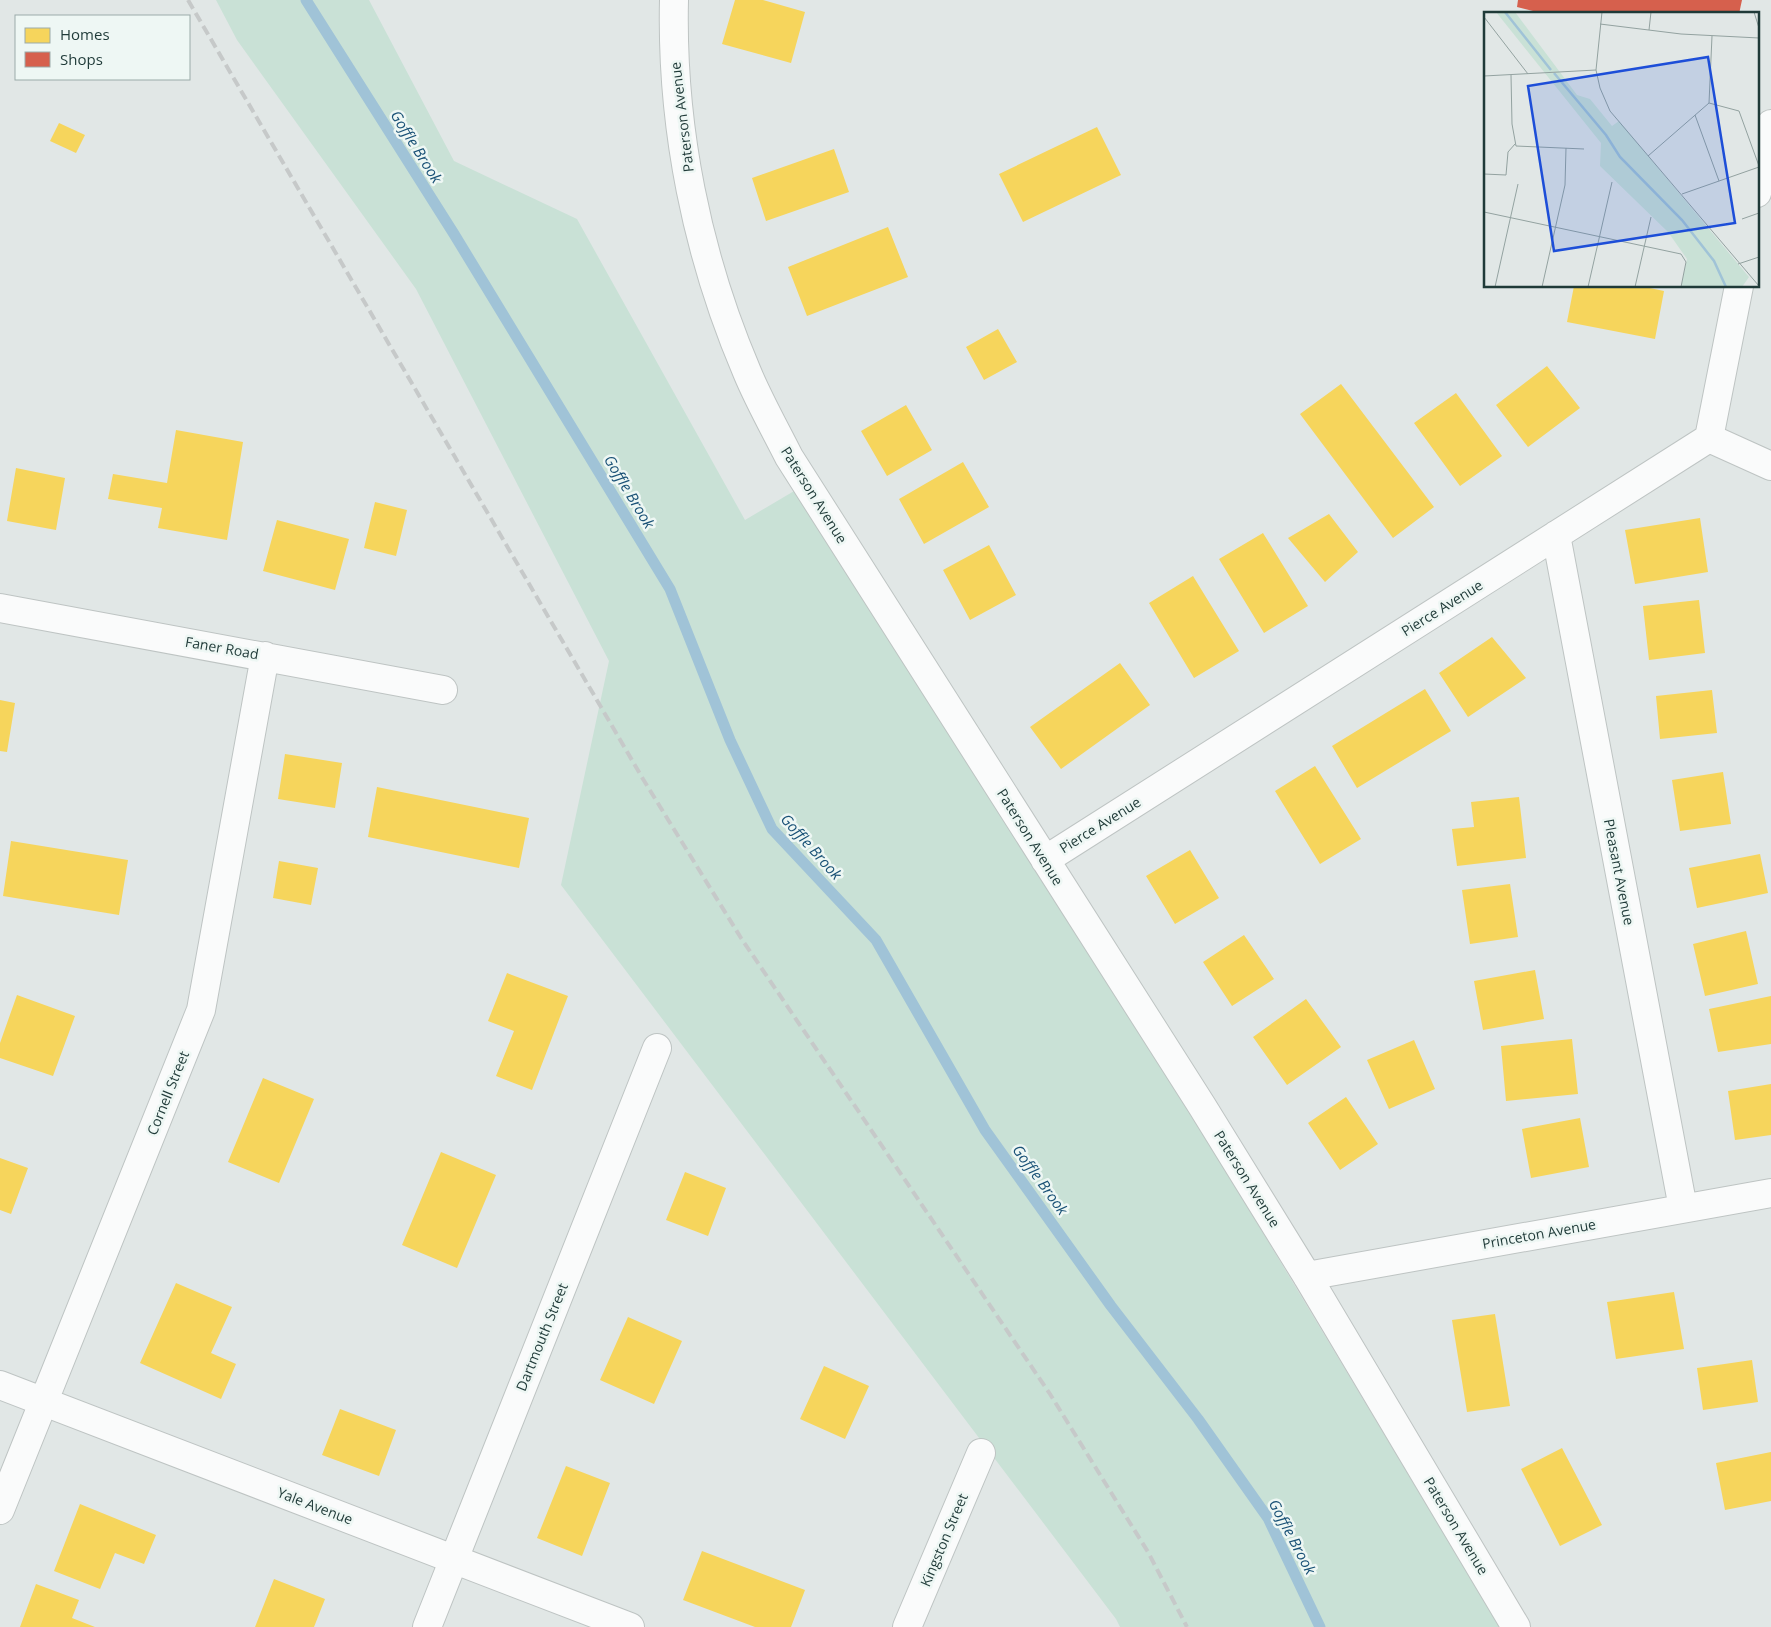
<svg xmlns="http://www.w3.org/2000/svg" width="1771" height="1627" viewBox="0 0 1771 1627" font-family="'Open Sans',sans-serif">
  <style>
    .green { fill: #c9e1d6 }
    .homes { fill: #f6d55c }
    .shops { fill: #d6604d }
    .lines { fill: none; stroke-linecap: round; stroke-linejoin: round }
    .stream { stroke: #a0c3d7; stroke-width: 11 }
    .minor-casing { stroke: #bec4c3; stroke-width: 30 }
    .minor { stroke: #fafbfb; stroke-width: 28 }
    .rail { stroke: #c6c9c9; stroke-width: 4; stroke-dasharray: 10 5; stroke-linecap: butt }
    .labels { text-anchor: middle; stroke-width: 5; stroke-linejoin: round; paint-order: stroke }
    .street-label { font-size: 14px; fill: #1f3a38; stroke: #eef7f4 }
    .water-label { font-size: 15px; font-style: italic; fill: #195176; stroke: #eef7f4 }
    .inset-river { fill: none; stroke: #a0c3d7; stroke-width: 2.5 }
    .inset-road { fill: none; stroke: #93a2a0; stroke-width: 1 }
    .view { fill: #1d4ed8; fill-opacity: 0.15; stroke: #1d4ed8; stroke-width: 2.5 }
    .inset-edge { fill: none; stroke: #1f3a38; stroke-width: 2.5 }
  </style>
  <rect width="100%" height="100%" fill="#e1e7e6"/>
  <path class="green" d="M216 0H369L454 161 577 219 745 520 811 481 1500 1627H1120L1116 1619 561 885 609 661 416 289 237 40Z"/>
  <path class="homes" d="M735 0H763L805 12 791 63 722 44Z
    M59 123 85 135 76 153 50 141Z
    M1097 127 1121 175 1023 222 999 174Z
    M834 149 849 192 766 221 752 178Z
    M888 227 908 277 807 316 788 267Z
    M1574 286H1640L1664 291 1655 339 1567 322Z
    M998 329 1017 362 984 380 966 347Z
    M1547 366 1580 408 1528 447 1496 405Z
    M1341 384 1434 507 1393 538 1300 414Z
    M1456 393 1502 456 1460 486 1414 423Z
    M906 405 932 450 887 476 861 431Z
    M176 430 243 442 227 540 158 528 162 508 108 499 113 474 167 483Z
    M963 462 989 507 924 544 899 499Z
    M16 468 65 478 56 530 7 521Z
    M375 502 407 510 396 556 364 548Z
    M1329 514 1358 552 1325 582 1288 538Z
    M1700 518 1708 572 1635 584 1625 530Z
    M277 520 349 539 335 590 263 571Z
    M1263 533 1308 606 1264 633 1219 559Z
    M989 545 1016 595 970 620 943 570Z
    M1193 576 1239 651 1194 678 1149 603Z
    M1699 600 1705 653 1649 660 1643 606Z
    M1492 637 1526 678 1468 717 1439 673Z
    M1120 663 1150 705 1061 769 1030 727Z
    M1425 689 1451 731 1357 788 1332 746Z
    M1712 690 1717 733 1660 739 1656 696Z
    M0 700 15 703 7 752 0 751Z
    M285 754 342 763 335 808 278 799Z
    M1315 766 1361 839 1320 864 1275 791Z
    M1723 772 1731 824 1680 831 1672 780Z
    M377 787 529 818 519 868 368 837Z
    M1519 797 1526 858 1457 866 1452 829 1474 827 1471 802Z
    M11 841 128 860 119 915 3 896Z
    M1190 850 1219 898 1175 924 1146 876Z
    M1760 854 1768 893 1697 908 1689 868Z
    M279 861 318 868 311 905 273 898Z
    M1510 884 1518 937 1470 944 1462 890Z
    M1746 931 1758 984 1705 996 1693 944Z
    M1244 935 1274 979 1232 1006 1203 962Z
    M1535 970 1544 1019 1483 1030 1474 981Z
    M507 973 568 996 532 1090 496 1076 514 1031 488 1021Z
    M17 995 75 1016 53 1076 0 1058V1043Z
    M1771 996V1044L1718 1052 1709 1009Z
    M1306 999 1341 1047 1287 1085 1253 1037Z
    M1572 1039 1578 1094 1506 1101 1501 1046Z
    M1414 1040 1435 1089 1389 1109 1367 1060Z
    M263 1078 314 1099 279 1183 228 1162Z
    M1771 1084V1135L1735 1140 1728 1091Z
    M1346 1097 1378 1144 1340 1170 1308 1123Z
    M1580 1118 1589 1167 1531 1178 1522 1129Z
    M441 1152 496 1175 457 1268 402 1245Z
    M0 1158 28 1168 11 1214 0 1210Z
    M685 1172 726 1188 708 1236 666 1220Z
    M176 1283 232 1307 211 1353 236 1364 221 1399 140 1363Z
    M1674 1292 1684 1349 1616 1359 1607 1302Z
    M1495 1314 1510 1406 1467 1412 1452 1320Z
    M628 1317 682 1341 654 1404 600 1380Z
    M1752 1360 1758 1402 1703 1410 1697 1368Z
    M824 1366 869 1386 845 1439 800 1419Z
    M340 1409 396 1430 379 1476 322 1455Z
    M1562 1448 1602 1525 1560 1546 1521 1469Z
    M1771 1452V1501L1725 1510 1716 1463Z
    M566 1466 610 1483 582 1556 537 1538Z
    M80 1504 156 1535 144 1564 115 1553 100 1589 54 1571Z
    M702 1551 805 1590 791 1627H755L683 1600Z
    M274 1579 325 1599 314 1627H255Z
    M36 1584 79 1600 72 1618 95 1627H20Z"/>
  <path class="shops" d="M1518 0H1742L1739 14H1545L1517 7Z"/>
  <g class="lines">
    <path class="stream" d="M306 0 454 234 670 589 730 740 772 829 876 940 985 1130 1111 1306 1198 1419 1268 1518 1320 1627"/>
    <g class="minor-casing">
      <path id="minor" d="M674 0C671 127 697 255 747 372 759 401 775 429 789 457L1202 1106 1307 1276 1516 1627
        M1757 193 1771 124
        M1709 438 1771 466
        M1556 535 1683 1208
        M0 608 443 690
        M1045 860 1709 438 1739 286
        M1307 1276 1771 1193
        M0 1385 630 1627
        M0 1510 201 1010 265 656
        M427 1627 657 1048
        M907 1627 981 1453"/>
    </g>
    <use href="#minor" class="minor"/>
    <path class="rail" d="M188 0 643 779 741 938 1050 1394 1148 1552 1187 1627"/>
  </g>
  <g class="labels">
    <g class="street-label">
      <text transform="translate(682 117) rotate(-97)" y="5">Paterson Avenue</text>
      <text transform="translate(814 495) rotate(58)" y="5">Paterson Avenue</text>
      <text transform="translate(1442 608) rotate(-32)" y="5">Pierce Avenue</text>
      <text transform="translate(222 648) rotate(10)" y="5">Faner Road</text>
      <text transform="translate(1100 825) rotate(-32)" y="5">Pierce Avenue</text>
      <text transform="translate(1030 837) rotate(58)" y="5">Paterson Avenue</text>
      <text transform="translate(1619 872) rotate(79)" y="5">Pleasant Avenue</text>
      <text transform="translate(168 1093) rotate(-68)" y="5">Cornell Street</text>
      <text transform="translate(1247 1179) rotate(58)" y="5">Paterson Avenue</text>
      <text transform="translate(1539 1234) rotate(-10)" y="5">Princeton Avenue</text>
      <text transform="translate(542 1337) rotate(-68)" y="5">Dartmouth Street</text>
      <text transform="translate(315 1506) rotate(21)" y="5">Yale Avenue</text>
      <text transform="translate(1456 1526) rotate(59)" y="5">Paterson Avenue</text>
      <text transform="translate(944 1540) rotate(-67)" y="5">Kingston Street</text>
    </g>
    <g class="water-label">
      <text transform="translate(416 147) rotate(58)" y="5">Goffle Brook</text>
      <text transform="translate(629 492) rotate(59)" y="5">Goffle Brook</text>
      <text transform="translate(811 847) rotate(48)" y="5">Goffle Brook</text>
      <text transform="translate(1040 1180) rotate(54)" y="5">Goffle Brook</text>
      <text transform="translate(1292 1537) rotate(62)" y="5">Goffle Brook</text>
    </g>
  </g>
  <g transform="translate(1484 12)">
    <rect width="275" height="275" fill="#e1e7e6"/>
    <path d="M12 0H31L93 83 106 87 128 114 135 109 265 265 258 275H197L203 247 184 220 116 154 117 131Z" fill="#c9e1d6"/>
    <path class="inset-river" d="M21 0 67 58M70 61 122 123 136 145 198 208 230 249 242 275"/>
    <path class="inset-road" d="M118 0 112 58 116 76 126 99 275 274M270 0 275 16M0 5 44 62M116 12 197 22 275 26M165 18 167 0M27 63 28 112 32 134 100 137M0 64 112 58M225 91 255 99 275 154M211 103 235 169M164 144 225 91 228 24M0 162 22 163 24 140 31 132M198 182 275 155M0 200 197 242 202 250 197 275M258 207 275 201M254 252 275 245M11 275 34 172M58 275 81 173 82 136M104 275 128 170M151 275 167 205"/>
    <path class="view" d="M224 45 251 211 70 239 44 74Z"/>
    <rect width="275" height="275" class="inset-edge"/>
  </g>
  <rect x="15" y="15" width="175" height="65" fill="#eef7f4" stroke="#9baba9"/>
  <rect x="25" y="28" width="25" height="15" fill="#f6d55c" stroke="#9baba9"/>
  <text x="60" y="40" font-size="15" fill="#1f3a38">Homes</text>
  <rect x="25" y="52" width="25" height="15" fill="#d6604d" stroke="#9baba9"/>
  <text x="60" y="65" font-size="15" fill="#1f3a38">Shops</text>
</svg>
